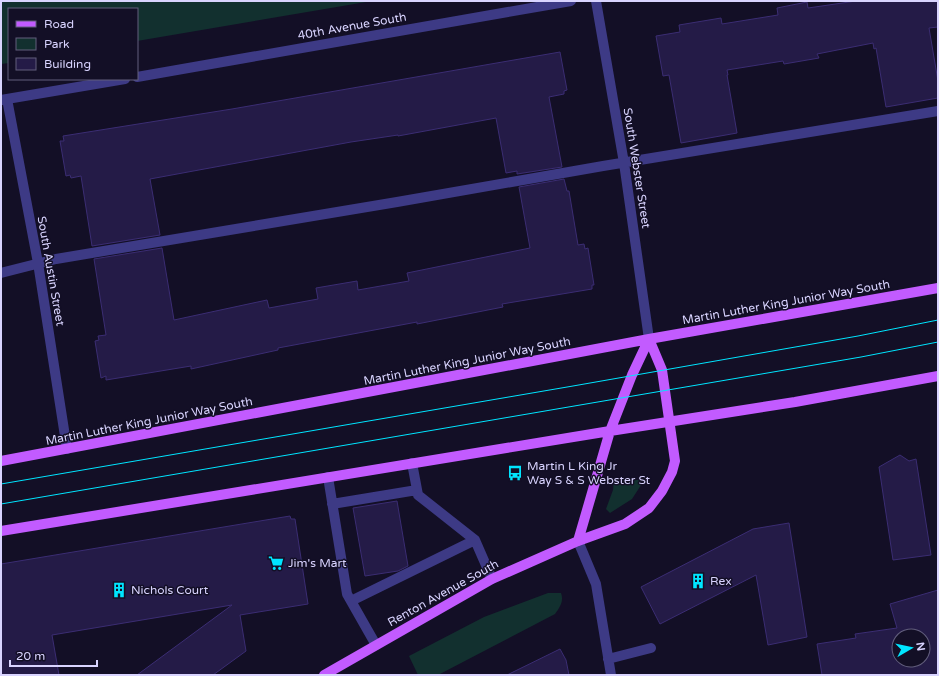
<svg xmlns="http://www.w3.org/2000/svg" width="939" height="676" viewBox="0 0 939 676" font-family="'Varela Round',sans-serif">
  <style>
    .green { fill: #12302f }
    .building { fill: #241b47; stroke: #3b2d73; fill-rule: evenodd }
    .lines { fill: none; stroke-linecap: round; stroke-linejoin: round }
    .minor { stroke: #3d3a85; stroke-width: 10 }
    .major { stroke: #c25bff; stroke-width: 10 }
    .tram { stroke: #00e5ff; stroke-width: 1 }
    .labels { text-anchor: middle; stroke-width: 3; stroke-linejoin: round; paint-order: stroke }
    .street-label { font-size: 12px; fill: #d9d4ff; stroke: #130f26 }
    .poi-label { font-size: 12px; fill: #d9d4ff; stroke: #130f26; text-anchor: start }
  </style>
  <rect width="100%" height="100%" fill="#130f26"/>
  <path class="green" d="M1 1H372L137 41V9H9V63L1 64Z
    M614 480H642L643 482 632 499 610 513 606 509 613 490Z
    M548 593H561C564 601 560 607 555 614L438 675H418L409 656 484 617Z"/>
  <path class="building" d="M856 1H938V27L929 28 938 81V98L886 107 876 48 874 49 873 43 817 54 819 58 784 64 783 61 727 70 728 75H727L737 133 681 143 669 75 663 76 656 36 680 32 679 25 721 18 722 24 778 15 777 8 807 2 808 8Z
    M560 52 567 90 564 91V94L549 97 562 167 517 174V171L506 173 496 118 398 136V135L351 142 150 179 160 235 92 246 81 176 71 178 70 175 66 176 60 141H64L63 136 232 109Z
    M564 179 567 191H569L578 245 584 244 585 249 588 248 594 285H592V289L502 304 503 307 417 324V322L278 348V350L191 369V366L106 380V376L101 378 95 341 99 340 98 336 106 335 94 259 162 248 174 320 267 300 269 308 318 299 316 288 357 281 358 290 409 281 407 273 530 248 519 187Z
    M900 455 909 461 916 459 931 555 893 560 879 467Z
    M397 501 408 566 398 571 365 576 353 508Z
    M290 516 291 519H295L308 604 240 615 246 651 213 675H137L232 605 52 635 59 675H1V564Z
    M789 523 807 637 768 645 756 575 660 624 641 587 753 529Z
    M938 590V675H822L817 644 856 638 855 634 897 628 890 604ZM899 636H923V660H899Z
    M560 649 566 660 569 675H507Z"/>
  <g class="lines">
    <path class="minor" d="M596 1 624 163 649 339
      M137 77 571 1
      M7 99 38 263 67 449
      M1 100 125 79
      M1 273 56 259 397 202 603 166 938 111
      M412 463 418 495 475 540 492 579
      M328 477 347 594 376 645
      M332 504 417 490
      M578 541 596 584 611 675
      M351 601 475 540
      M608 659 651 648"/>
    <path class="major" d="M1 461 649 339 938 288
      M1 531 610 431 795 402 938 376
      M578 541 610 431 632 375 649 339
      M324 675 492 579 578 541 625 524 649 508 662 491 672 472 675 461 662 370 649 339"/>
    <path class="tram" d="M1 484 573 386 858 336 938 320
      M1 504 861 357 938 342"/>
  </g>
  <defs>
    <g id="bus-bare" transform="scale(1.2)"><path d="M-5-6H5V4H4V6H2V4H-2V6H-4V4H-5ZM-3.5-4V0h7V-4ZM-3.5 1.2v1.5H-2V1.2ZM2 1.2v1.5H3.5V1.2Z" fill="#00e5ff" stroke="#130f26" stroke-width="2.5" paint-order="stroke"/></g>
    <g id="supermarket-bare" transform="scale(1.2)"><path d="M-6-5.5h2.5l.6 2H6L4.5 2H-2.5L-4.4-4H-6ZM-1.5 3.2a1.3 1.3 0 1 0 .1 0ZM3 3.2a1.3 1.3 0 1 0 .1 0Z" fill="#00e5ff" stroke="#130f26" stroke-width="2.5" paint-order="stroke"/></g>
    <g id="building-bare" transform="scale(1.2)"><path d="M-4-6H4V6H1V3H-1V6H-4ZM-2.5-4.3h1.7v1.8h-1.7ZM.8-4.3h1.7v1.8H.8ZM-2.5-1h1.7V.8h-1.7ZM.8-1h1.7V.8H.8Z" fill="#00e5ff" stroke="#130f26" stroke-width="2.5" paint-order="stroke"/></g>
  </defs>
  <g fill-rule="evenodd">
    <use href="#bus-bare" x="515" y="473"/>
    <use href="#supermarket-bare" x="276" y="563"/>
    <use href="#building-bare" x="698" y="581"/>
    <use href="#building-bare" x="119" y="590"/>
  </g>
  <g class="labels">
    <g class="street-label">
      <text transform="translate(352 26) rotate(-10)" y="4">40th Avenue South</text>
      <text transform="translate(637 168) rotate(81)" y="4">South Webster Street</text>
      <text transform="translate(51 271) rotate(80)" y="4">South Austin Street</text>
      <text transform="translate(786 302) rotate(-10)" y="4">Martin Luther King Junior Way South</text>
      <text transform="translate(467 361) rotate(-11)" y="4">Martin Luther King Junior Way South</text>
      <text transform="translate(149 421) rotate(-11)" y="4">Martin Luther King Junior Way South</text>
      <text transform="translate(443 593) rotate(-29)" y="4">Renton Avenue South</text>
    </g>
    <g class="poi-label">
      <text x="527" y="470">Martin L King Jr<tspan x="527" dy="14">Way S &amp; S Webster St</tspan></text>
      <text x="288" y="567">Jim's Mart</text>
      <text x="710" y="585">Rex</text>
      <text x="131" y="594">Nichols Court</text>
    </g>
  </g>
  <rect width="939" height="676" fill="none" stroke="#d9d4ff" stroke-width="4"/>
  <rect x="8" y="8" width="130" height="72" fill="#130f26" stroke="#625e7d"/>
  <rect x="16" y="21" width="20" height="6" fill="#c25bff" stroke="#625e7d"/>
  <text x="44" y="28" font-size="12" fill="#d9d4ff">Road</text>
  <rect x="16" y="38" width="20" height="12" fill="#12302f" stroke="#625e7d"/>
  <text x="44" y="48" font-size="12" fill="#d9d4ff">Park</text>
  <rect x="16" y="58" width="20" height="12" fill="#241b47" stroke="#625e7d"/>
  <text x="44" y="68" font-size="12" fill="#d9d4ff">Building</text>
  <g transform="translate(911 648) rotate(81)"><circle r="19" fill="#130f26" stroke="#625e7d"/>
  <path d="M0-3L7 15L0 10L-7 15Z" fill="#00e5ff"/>
  <text y="-6" font-size="11" font-weight="bold" text-anchor="middle" fill="#d9d4ff">N</text>
  </g>
  <path d="M10 660v6h87v-6" fill="none" stroke="#d9d4ff" stroke-width="2"/>
  <text x="16" y="660" font-size="12" fill="#d9d4ff" stroke="#130f26" stroke-width="3" paint-order="stroke">20 m</text>
</svg>
